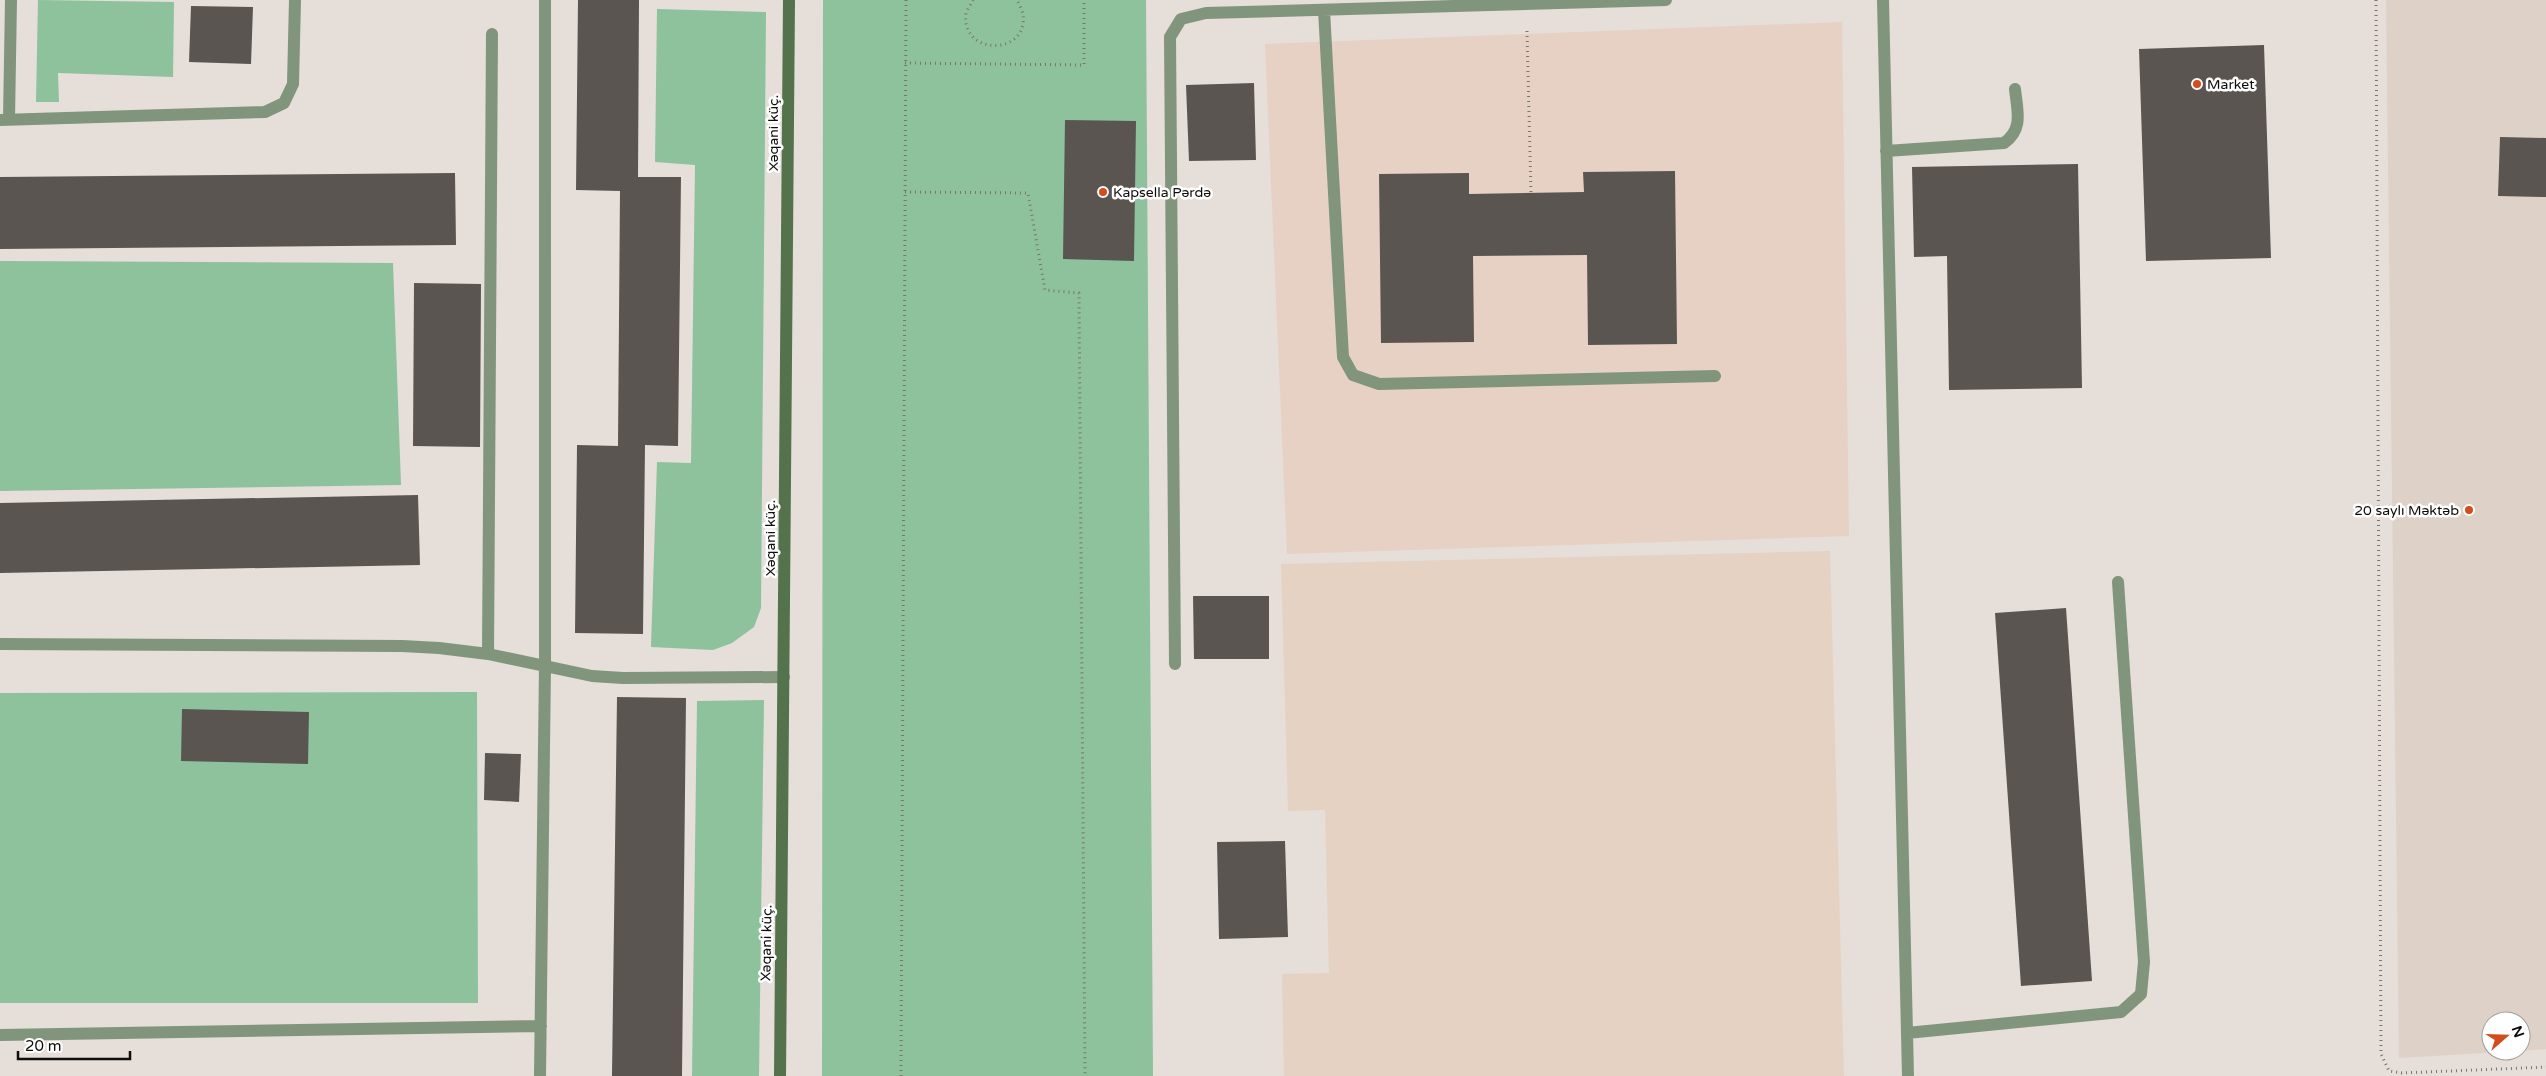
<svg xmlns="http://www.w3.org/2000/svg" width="2546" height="1076" viewBox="0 0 2546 1076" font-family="'Varela Round',sans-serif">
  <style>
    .built { fill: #ded1c7 }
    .industrial { fill: #e5d2c2 }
    .medical { fill: #e6d1c4 }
    .green { fill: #8dc29d }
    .building { fill: #5a5551 }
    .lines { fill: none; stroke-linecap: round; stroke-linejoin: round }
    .path { stroke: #797571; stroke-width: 3; stroke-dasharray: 1 4; stroke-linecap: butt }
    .lane { stroke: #81957c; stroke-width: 12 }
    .secondary { stroke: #54724c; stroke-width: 12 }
    .poi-dot { fill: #d44c1b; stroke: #fff; stroke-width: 2 }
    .labels { text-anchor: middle; stroke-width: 5; stroke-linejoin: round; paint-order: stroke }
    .poi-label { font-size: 14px; fill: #0f0d0b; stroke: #fff; text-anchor: start }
    .street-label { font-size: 14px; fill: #0f0d0b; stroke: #fff }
  </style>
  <rect width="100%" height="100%" fill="#e5ded9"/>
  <path class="built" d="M2386 0H2546V1049L2521 1051V1021H2491V1051H2517L2399 1058Z"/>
  <path class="industrial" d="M1830 551 1844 1076H1284L1282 974 1329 973 1325 810 1288 811 1281 564Z"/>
  <path class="medical" d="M1842 22 1849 536 1287 554 1265 44Z"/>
  <path class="green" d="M38 0 174 2 173 77 58 73 59 102H36Z
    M823 0H1146L1153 1076H822Z
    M657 9 766 12 761 608 754 627 732 643 713 650 651 647 657 462 691 463 695 165 655 162Z
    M0 261 393 263 401 485 0 491Z
    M477 692 478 1003H0V693Z
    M764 700 759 1076H692L697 701Z"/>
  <path class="building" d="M578 0H639L638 177H681L678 446 645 445 643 634 575 633 577 445 618 446 620 191 576 190Z
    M191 6 253 7 251 64 189 62Z
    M2264 45 2271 258 2146 261 2139 49Z
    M1254 83 1256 160 1189 161 1186 85Z
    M1065 120 1136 121 1134 261 1063 259Z
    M2500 137 2546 138V197L2498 196Z
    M2078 164 2082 388 1949 390 1947 256 1914 257 1912 167Z
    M1675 171 1677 344 1588 345 1587 255 1473 256 1474 342 1381 343 1379 174 1469 173V194L1584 192 1583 172Z
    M455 173 456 245 0 249V177Z
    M414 283 481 284 480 447 413 446Z
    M418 495 420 565 0 573V503Z
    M1193 596H1269V659H1194Z
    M2066 608 2092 981 2021 986 1995 613Z
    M617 697 686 698 682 1076H612Z
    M182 709 309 712 308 764 181 761Z
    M485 753 521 754 519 802 484 800Z
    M1285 841 1288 937 1219 939 1217 842Z"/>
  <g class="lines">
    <path class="path" d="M973 0C971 4 967 10 966 14 961 56 1029 56 1023 14 1022 10 1019 4 1017 0
      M2376 0 2381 1054 2389 1071 2402 1073 2546 1067
      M1527 31 1531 193
      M905 63 1084 65V0
      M905 192 1028 193 1045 290 1079 293 1085 1076
      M901 1076 906 0"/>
    <path class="lane" d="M1883 0 1908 1076
      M1324 10 1343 357 1353 375 1379 384 1715 376
      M9 119 11 0
      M0 120 265 112 284 103 293 84 295 0
      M1886 151 2004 143C2024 129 2017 110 2015 89
      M0 644 402 646 439 648 488 654 592 676 623 678 784 677
      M488 654 492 34
      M1175 664 1170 37 1181 19 1206 13 1666 0
      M1907 1033 2121 1012 2141 994 2144 962 2118 582
      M0 1035 541 1026
      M540 1076 545 666V0"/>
    <path class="secondary" d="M780 1076 789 0"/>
  </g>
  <g class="poi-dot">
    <circle cx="2197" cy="84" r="5"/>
    <circle cx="1103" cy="192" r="5"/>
    <circle cx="2469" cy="510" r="5"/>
  </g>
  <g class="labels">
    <g class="poi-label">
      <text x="2207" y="89">Market</text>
      <text x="1113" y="197">Kapsella Pərdə</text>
      <text x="2459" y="515" text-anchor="end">20 saylı Məktəb</text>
    </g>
    <g class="street-label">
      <text transform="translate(773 133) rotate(-90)" y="5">Xəqani küç.</text>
      <text transform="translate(770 538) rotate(-90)" y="5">Xəqani küç.</text>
      <text transform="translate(766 943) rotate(-89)" y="5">Xəqani küç.</text>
    </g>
  </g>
  <g transform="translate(2506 1036) rotate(70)"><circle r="24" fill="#ffffff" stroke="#9f9e9d"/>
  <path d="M0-4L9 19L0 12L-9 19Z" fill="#d44c1b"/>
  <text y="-8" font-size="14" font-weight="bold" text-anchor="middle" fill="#0f0d0b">N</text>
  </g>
  <path d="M18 1051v8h112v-8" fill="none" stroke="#0f0d0b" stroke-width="2.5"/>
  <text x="25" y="1051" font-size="15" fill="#0f0d0b" stroke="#ffffff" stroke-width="4" paint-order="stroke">20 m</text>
</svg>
